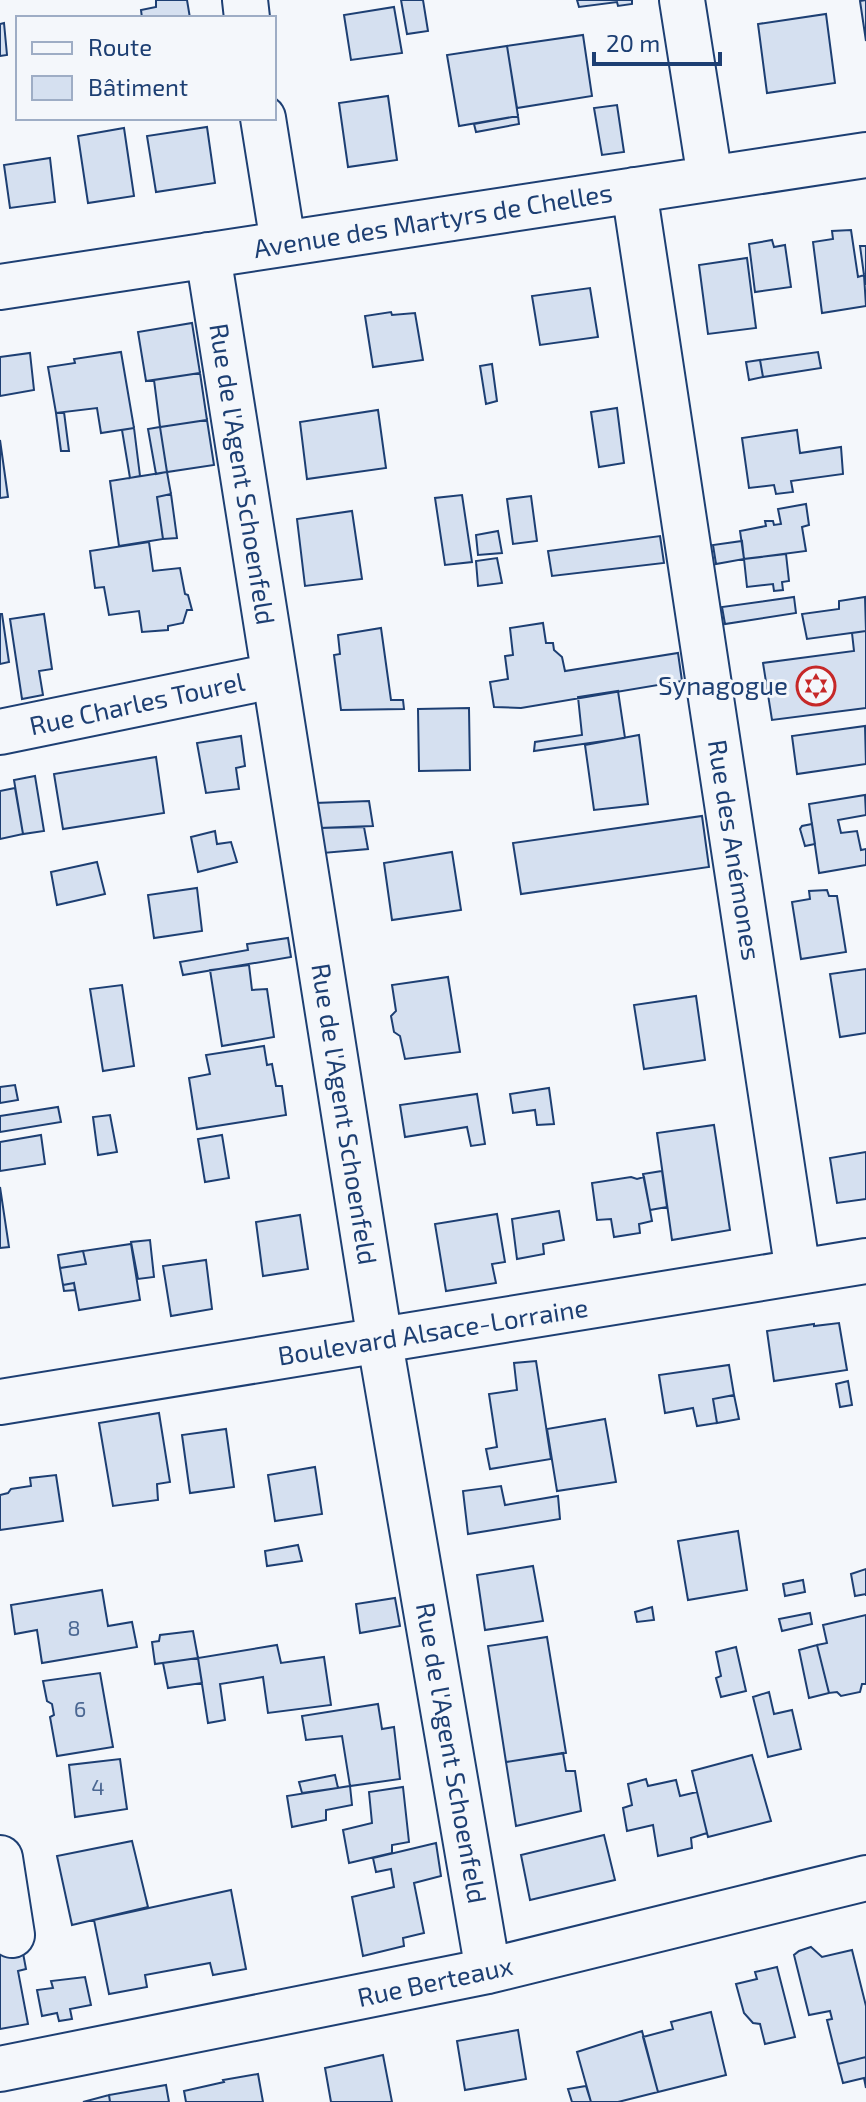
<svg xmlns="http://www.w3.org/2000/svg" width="866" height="2102" viewBox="0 0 866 2102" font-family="'Exo 2',sans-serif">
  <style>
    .building { fill: #d5e0f0; stroke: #1d3f73; stroke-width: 2 }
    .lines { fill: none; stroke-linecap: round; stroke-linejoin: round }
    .minor-casing { stroke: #1d3f73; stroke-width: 48 }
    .minor { stroke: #f4f7fb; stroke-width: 44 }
    .labels { text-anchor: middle; stroke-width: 6; stroke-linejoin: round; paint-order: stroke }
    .number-label { font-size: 22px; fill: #4b6792 }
    .street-label { font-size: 26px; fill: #1d3f73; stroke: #f4f7fb }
    .poi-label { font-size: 26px; fill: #1d3f73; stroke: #f4f7fb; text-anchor: end }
  </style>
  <rect width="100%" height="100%" fill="#f4f7fb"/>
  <path class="building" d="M156 0H187L190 18H142L141 10 156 7Z
    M401 0H423L428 31 407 34Z
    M577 0H632V4L618 6 617 2 579 7Z
    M866 0V41L860 1Z
    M394 7 402 53 351 60 344 15Z
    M826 14 835 83 767 93 758 24Z
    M4 23 7 55 0 56V24Z
    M583 35 592 96 517 108 507 46Z
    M507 46 518 116 459 126 447 55Z
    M388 96 397 160 348 167 339 103Z
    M617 105 624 152 602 155 594 108Z
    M518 116 519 124 476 132 474 124Z
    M207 127 215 183 156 192 147 136Z
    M124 128 134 196 88 203 78 136Z
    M50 158 55 202 10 208 4 165Z
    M851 230 858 277 864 275 866 306 822 313 813 242 833 239 832 231Z
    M772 240 774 247 785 245 791 287 755 292 749 244Z
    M860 246H866V285L864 275Z
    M747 258 756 328 708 334 699 265Z
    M590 288 598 337 540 345 532 296Z
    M391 312 392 315 415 313 423 360 373 367 365 316Z
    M192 323 200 373 146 381 138 332Z
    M121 352 134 428 101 433 97 408 56 413 48 367 75 363 74 359Z
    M818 352 821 368 763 377 760 360Z
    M30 353 34 390 0 396V357Z
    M760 360 763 377 749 380 746 362Z
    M492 364 497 401 486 404 480 366Z
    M200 373 207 420 160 427 154 380Z
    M617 408 624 463 599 467 591 412Z
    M378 410 386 468 307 479 300 422Z
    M64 412 69 451H61L56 413Z
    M207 420 214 465 167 472 160 427Z
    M160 427 167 472 156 474 148 429Z
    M134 428 140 476 130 478 122 430Z
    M797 430 800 453 841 447 843 474 791 481 793 492 776 494 774 485 749 488 742 438Z
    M0 440 8 497 0 498Z
    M167 472 171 494 157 497 163 539 119 546 110 481Z
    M171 494 177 538 163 539 157 497Z
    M462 495 472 562 445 565 435 498Z
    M531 496 537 541 513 544 507 499Z
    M806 504 809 525 802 527 806 551 744 559 740 531 766 526 765 521H773L774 525 781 524 778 509Z
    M352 511 362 579 305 586 297 519Z
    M498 531 502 553 478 555 476 535Z
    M660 536 664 563 552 576 548 551Z
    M742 541 744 559 716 564 713 545Z
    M149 542 153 571 180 568 185 594 188 595 192 610H187L183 623 168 626V630L142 632 139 611 109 615 104 587 95 588 90 551Z
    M786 554 789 581 782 582 783 590 774 591 773 584 747 587 744 559Z
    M497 558 502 583 478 586 476 561Z
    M794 597 796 613 725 624 722 607Z
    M865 597 866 631 807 639 802 614 839 609V601Z
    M0 614H2L9 662 0 664Z
    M44 614 52 669 39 671 43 695 22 699 10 619Z
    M543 623 546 643H553L554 650 562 657 565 671 678 653 682 681 521 708 494 707 490 682 508 679 505 656 513 655 510 628Z
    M381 628 391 700H403L404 709 341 710 334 655 340 654 338 635Z
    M866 631V708L772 720 763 663 854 651 852 633Z
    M618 691 625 738 534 751 535 742 582 735 578 697Z
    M469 708 470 770 419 771 418 709Z
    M865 726 866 764 797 774 792 736Z
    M639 735 648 804 594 810 585 745Z
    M241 736 245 766 236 768 239 789 206 793 197 743Z
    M156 757 164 813 63 829 54 774Z
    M35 776 44 831 23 834 14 780Z
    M15 788 23 834 0 839V791Z
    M865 795 866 815 838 820 841 833 857 831 861 850 866 849V865L819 873 809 804Z
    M369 801 373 826 319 828 315 803Z
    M702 816 709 867 521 894 513 843Z
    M812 824 815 844 805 846 800 829 802 826Z
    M364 827 368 849 323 853 319 828Z
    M215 831 217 844 231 842 237 862 198 872 191 837Z
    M452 852 461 910 392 920 384 863Z
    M97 862 105 894 57 905 51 872Z
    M197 888 202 931 154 938 148 895Z
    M827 890 829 896H837L846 952 801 959 792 902 810 899 809 891Z
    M288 938 291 957 183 975 180 962 248 950 247 944Z
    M249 965 252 990 267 989 274 1037 222 1046 210 970Z
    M866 969V1033L840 1037 830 974Z
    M448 977 460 1052 405 1059 400 1036 394 1032 391 1016 396 1011 392 985Z
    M122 985 134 1066 103 1071 90 989Z
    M696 996 705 1060 644 1069 634 1005Z
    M264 1046 267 1065 272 1064 276 1086H282L286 1115 197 1129 189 1078 210 1074 206 1055Z
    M15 1085 18 1100 0 1103V1087Z
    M549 1088 554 1124 537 1125 535 1110 513 1113 510 1094Z
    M477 1094 485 1144 471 1146 467 1127 405 1137 400 1105Z
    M58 1107 61 1122 0 1132V1116Z
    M110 1115 117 1152 98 1155 93 1117Z
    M714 1125 730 1230 672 1240 657 1133Z
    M41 1135 45 1164 0 1171V1142Z
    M222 1135 229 1178 205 1182 198 1139Z
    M866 1152V1199L837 1203 830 1158Z
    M662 1171 667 1207 650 1210 643 1174Z
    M631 1177 637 1179 644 1177 652 1221 639 1224 640 1233 614 1237 611 1219 597 1220 592 1183Z
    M0 1187 9 1247 0 1248Z
    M559 1211 564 1240 543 1244 544 1254 517 1259 512 1219Z
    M497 1214 505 1262 492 1264 496 1283 446 1291 435 1224Z
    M300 1215 308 1269 263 1276 256 1222Z
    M150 1240 154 1277 138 1279 131 1242Z
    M131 1244 140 1300 79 1310 74 1283 63 1285 60 1268 86 1264 83 1251Z
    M83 1251 86 1264 60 1268 58 1255Z
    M206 1260 212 1309 171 1316 163 1266Z
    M74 1283 75 1290 64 1291 63 1285Z
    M839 1323 847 1370 774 1381 767 1331 814 1324V1326Z
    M536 1361 551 1459 490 1469 486 1449 497 1447 489 1394 517 1390 514 1363Z
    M729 1365 734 1395 713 1399 717 1423 697 1426 693 1408 665 1413 659 1375Z
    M848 1381 852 1405 840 1407 836 1384Z
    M734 1395 739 1419 717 1423 713 1399Z
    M159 1413 170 1482 157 1484 158 1500 113 1506 99 1423Z
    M605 1419 616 1482 557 1491 547 1429Z
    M226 1429 234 1487 190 1493 182 1435Z
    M315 1467 322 1514 275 1521 268 1475Z
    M56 1475 63 1521 0 1530V1495L8 1493 11 1489 31 1486 30 1478Z
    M501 1486 505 1505 558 1496 560 1519 468 1534 463 1491Z
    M738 1531 747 1590 688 1600 678 1541Z
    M298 1545 302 1561 267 1566 265 1551Z
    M533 1566 543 1621 485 1630 477 1575Z
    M866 1569V1596V1594L855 1596 851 1574Z
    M803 1580 805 1592 785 1596 783 1584Z
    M102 1590 108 1626 132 1622 137 1647 42 1663 37 1630 15 1634 11 1605Z
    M395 1598 400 1626 360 1633 356 1604Z
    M652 1607 654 1620 637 1622 635 1612Z
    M810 1613 812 1624 782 1631 779 1619Z
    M866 1615V1684H862L860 1692 841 1696 837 1692 829 1693 817 1645 827 1643 823 1625Z
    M193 1631 198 1658 155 1664 152 1642 159 1641 160 1635Z
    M547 1637 566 1753 506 1762 488 1646Z
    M277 1645 281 1663 324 1657 331 1705 268 1713 263 1677 220 1684 225 1720 208 1723 198 1658Z
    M817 1645 829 1693 809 1698 799 1650Z
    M736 1647 746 1691 721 1697 716 1678 721 1676 716 1652Z
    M198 1658 202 1683 168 1688 163 1663Z
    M100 1673 113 1747 57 1756 50 1717 54 1715 52 1704 47 1701 43 1681Z
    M769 1692 774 1714 792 1710 801 1749 768 1757 753 1697Z
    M378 1704 382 1729 394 1727 400 1779 350 1786 342 1736 306 1740 302 1716Z
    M563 1753 566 1771H575L581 1811 516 1826 506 1762Z
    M752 1755 771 1821 708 1837 692 1771Z
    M120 1759 127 1809 75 1817 69 1765Z
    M335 1775 338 1788 302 1793 299 1782Z
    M646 1779 648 1786 676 1780 680 1796 697 1792 707 1833 691 1838 692 1848 658 1856 653 1825 627 1831 623 1808 632 1805 628 1784Z
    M350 1786 352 1805 326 1810V1820L292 1827 287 1796Z
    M403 1787 409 1842 392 1845V1853L349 1863 343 1830 372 1823 369 1792Z
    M604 1835 615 1880 530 1900 521 1855Z
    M132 1841 148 1907 72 1925 57 1856Z
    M436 1843 441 1876 414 1883 424 1933 403 1938 404 1946 363 1956 352 1897 394 1887 391 1869 376 1872 373 1858Z
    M231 1890 246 1969 213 1975 210 1963 145 1975 147 1987 109 1994 94 1920Z
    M20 1937 26 1969 18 1971 28 2024 0 2029V1941Z
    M811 1947 822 1957 852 1950 866 2006V2057L838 2064 827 2020 832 2019 830 2011 809 2015 794 1955 799 1951Z
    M777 1967 795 2037 765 2044 760 2024 753 2023 744 2013 736 1984 757 1979 755 1972Z
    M85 1977 91 2005 70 2009 72 2019 59 2021 57 2013 42 2016 37 1990 53 1988 51 1981Z
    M711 2012 726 2075 658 2092 643 2037 673 2029 671 2022Z
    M518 2030 526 2079 465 2090 457 2041Z
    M642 2031 658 2092 618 2102H591L577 2052Z
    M383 2055 392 2102H331L325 2068Z
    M866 2057V2088L864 2078 843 2083 838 2064Z
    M258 2074 263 2102H186L184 2091 224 2082 223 2080Z
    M166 2085 169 2102H110L109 2095Z
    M586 2086 591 2102H572L568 2089Z
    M109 2095 110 2102H83Z"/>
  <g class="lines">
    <g class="minor-casing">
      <path id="minor" d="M245 0 247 18
        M682 0 710 178
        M263 118 283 243
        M634 190 798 1272
        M208 255 383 1360 488 1971
        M0 287 866 155
        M0 732 273 676
        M0 1402 866 1261
        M0 1858 12 1935
        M0 2069 488 1971 866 1878"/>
    </g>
    <use href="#minor" class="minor"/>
  </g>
  <defs>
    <g id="synagogue-ring" transform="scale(2)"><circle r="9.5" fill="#f4f7fb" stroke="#c62828" stroke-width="1.5"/><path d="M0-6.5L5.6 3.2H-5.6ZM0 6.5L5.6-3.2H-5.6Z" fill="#c62828"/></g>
  </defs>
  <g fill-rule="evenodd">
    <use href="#synagogue-ring" x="816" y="686"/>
  </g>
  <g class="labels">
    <g class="number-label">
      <text x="74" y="1636">8</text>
      <text x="80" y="1717">6</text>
      <text x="98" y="1795">4</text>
    </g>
    <g class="street-label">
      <text transform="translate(433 221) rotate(-9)" y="9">Avenue des Martyrs de Chelles</text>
      <text transform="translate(242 474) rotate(81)" y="9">Rue de l'Agent Schoenfeld</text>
      <text transform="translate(137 704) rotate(-12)" y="9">Rue Charles Tourel</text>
      <text transform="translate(734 850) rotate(81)" y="9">Rue des Anémones</text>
      <text transform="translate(344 1114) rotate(81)" y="9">Rue de l'Agent Schoenfeld</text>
      <text transform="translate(433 1332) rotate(-9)" y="9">Boulevard Alsace-Lorraine</text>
      <text transform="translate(451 1753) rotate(80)" y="9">Rue de l'Agent Schoenfeld</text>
      <text transform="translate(435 1982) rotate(-12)" y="9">Rue Berteaux</text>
    </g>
    <g class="poi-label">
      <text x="788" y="695">Synagogue</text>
    </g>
  </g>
  <rect x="16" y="16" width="260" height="104" fill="#f4f7fb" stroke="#9eadc5" stroke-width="2"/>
  <rect x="32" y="42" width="40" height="12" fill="#f4f7fb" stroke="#9eadc5" stroke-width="2"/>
  <text x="88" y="56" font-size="24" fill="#1d3f73">Route</text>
  <rect x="32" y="76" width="40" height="24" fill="#d5e0f0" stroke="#9eadc5" stroke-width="2"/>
  <text x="88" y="96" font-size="24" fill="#1d3f73">Bâtiment</text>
  <path d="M594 52v12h126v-12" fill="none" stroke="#1d3f73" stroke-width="4"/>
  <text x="606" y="52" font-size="24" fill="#1d3f73" stroke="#f4f7fb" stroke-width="6" paint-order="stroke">20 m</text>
</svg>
